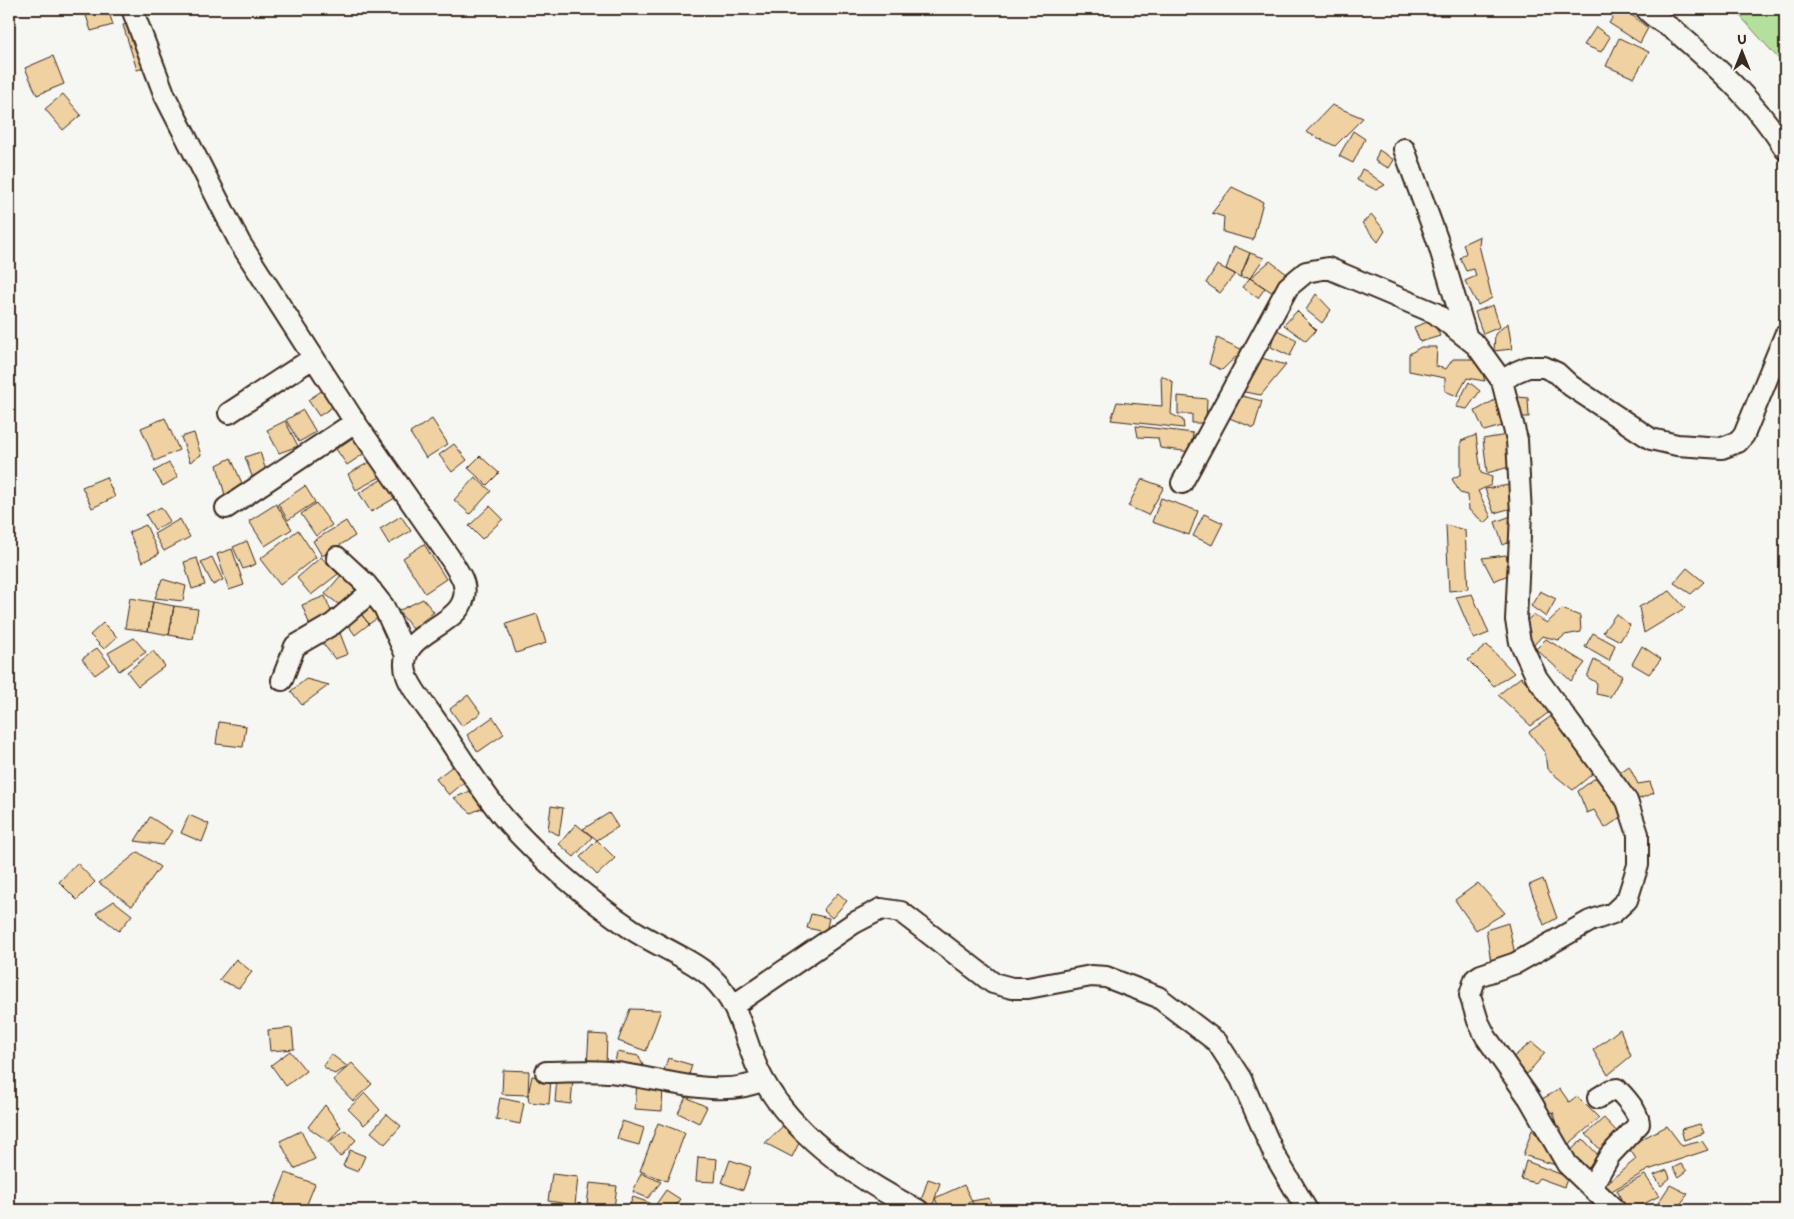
<svg xmlns="http://www.w3.org/2000/svg" width="1794" height="1219" viewBox="0 0 1794 1219" font-family="Itim,sans-serif">
  <style>
    .green { fill: #b4e09d; stroke: #78855e }
    .building { fill: #efd1a2; stroke: #3b2a1e }
    .lines { fill: none; stroke-linecap: round; stroke-linejoin: round }
    .minor-casing { stroke: #3b2a1e; stroke-width: 24 }
    .minor { stroke: #f6f6f2; stroke-width: 20 }
  </style>
  <rect width="100%" height="100%" fill="#f6f6f2"/>
  <filter id="ink" filterUnits="userSpaceOnUse"><feTurbulence type="fractalNoise" baseFrequency=".02" numOctaves="2"/><feDisplacementMap in="SourceGraphic" scale="10" xChannelSelector="R" yChannelSelector="G"/><feConvolveMatrix kernelMatrix="1 2 1 2 8 2 1 2 1" color-interpolation-filters="sRGB"/></filter>
  <g filter="url(#ink)">
    <path class="green" d="M1734 9H1785V66Z"/>
    <path class="building" d="M84 9H108L113 25 91 31Z
      M1618 9H1624L1648 28 1640 43 1609 23Z
      M147 18 160 63 137 70 123 25Z
      M1596 27 1610 37 1601 52 1584 45Z
      M1619 38 1649 52 1634 78 1606 66Z
      M53 56 64 84 37 95 25 68Z
      M63 94 81 115 63 130 45 109Z
      M1332 105 1363 118 1335 146 1306 132Z
      M1353 131 1365 139 1353 163 1339 156Z
      M1379 150 1394 160 1389 168 1375 161Z
      M1362 169 1366 171 1385 185 1376 190 1357 180Z
      M1232 187 1263 202 1253 240 1223 232 1224 217 1212 213Z
      M1372 215 1385 231 1378 242 1362 223Z
      M1480 236 1479 245 1492 298 1478 305 1465 281 1476 276 1474 269 1466 271 1460 258 1466 253 1463 244Z
      M1234 246 1250 253 1240 277 1226 269Z
      M1250 253 1264 258 1250 278 1240 277Z
      M1270 261 1288 275 1273 293 1250 278Z
      M1217 265 1235 274 1220 293 1206 283Z
      M1250 278 1265 288 1258 298 1242 287Z
      M1316 294 1331 310 1322 323 1306 310Z
      M1493 305 1500 327 1483 334 1475 312Z
      M1297 311 1316 330 1306 341 1284 325Z
      M1433 320 1440 336 1420 342 1414 327Z
      M1508 323 1512 349 1494 351 1495 334Z
      M1275 329 1297 340 1290 356 1271 347Z
      M1217 338 1243 350 1222 370 1209 364Z
      M1421 347H1437L1436 366 1446 369 1453 359H1478L1485 381 1467 378 1457 396 1445 391V378L1409 371V354Z
      M1258 357 1286 365 1261 395 1239 391Z
      M1161 375 1173 382 1171 414 1183 420 1184 428 1111 420 1117 402 1162 406Z
      M1469 382 1480 391 1467 409 1456 407Z
      M326 388 337 404 319 416 308 400Z
      M1238 395 1262 401 1254 428 1227 417Z
      M1178 396 1207 399 1206 423H1192V414H1178Z
      M1518 397 1528 398 1529 417H1519Z
      M1495 400 1502 426 1484 431 1475 411Z
      M303 410 316 432 299 442 286 420Z
      M165 418 179 450 155 461 141 428Z
      M432 419 448 444 426 458 410 433Z
      M285 421 298 446 279 453 267 430Z
      M1136 426 1193 433 1191 452 1160 448 1158 438 1138 437Z
      M194 433 201 455 190 462 181 437Z
      M1476 435 1481 473 1492 477 1491 485 1478 491 1491 517 1485 523 1469 510 1468 495 1460 493 1452 479 1461 474V441Z
      M1507 435 1513 466 1487 473 1483 439Z
      M354 437 365 453 347 465 336 449Z
      M454 444 467 460 452 472 439 455Z
      M260 452 267 474 253 479 245 457Z
      M480 456 499 473 487 485 468 468Z
      M231 458 245 490 226 499 217 465Z
      M377 458 386 474 356 490 348 474Z
      M169 463 178 477 163 486 154 471Z
      M106 477 115 497 92 508 82 487Z
      M475 477 491 491 470 514 454 500Z
      M384 478 395 498 371 512 359 493Z
      M1142 479 1164 487 1148 515 1128 506Z
      M1509 485 1512 508 1494 513 1485 489Z
      M305 486 315 502 288 520 278 504Z
      M1161 498 1198 511 1189 535 1152 522Z
      M316 503 332 525 316 536 301 514Z
      M276 504 292 529 265 546 249 521Z
      M490 506 503 519 482 539 469 526Z
      M161 507 170 521 155 530 146 515Z
      M1204 514 1223 523 1212 545 1193 536Z
      M401 516 411 531 389 544 380 529Z
      M1511 516 1514 540 1503 545 1495 522Z
      M180 519 190 537 164 551 154 534Z
      M346 521 355 536 322 556 313 541Z
      M146 525 159 554 142 562 129 532Z
      M1446 525 1465 530 1468 589 1449 591Z
      M298 530 316 557 280 585 260 559Z
      M247 541 256 564 243 569 233 547Z
      M424 544 446 579 425 593 403 558Z
      M232 549 244 585 229 590 217 554Z
      M1506 555 1510 574 1494 581 1482 558Z
      M212 557 223 580 213 585 201 562Z
      M321 557 338 574 311 595 297 578Z
      M197 558 205 585 192 589 184 562Z
      M1687 568 1704 582 1691 594 1674 583Z
      M342 574 361 590 345 609 325 594Z
      M162 579 186 586 183 601 155 598Z
      M1540 591 1556 599 1546 617 1531 606Z
      M1670 591 1685 608 1644 633 1639 607Z
      M1472 594 1489 633 1474 639 1456 597Z
      M325 596 334 619 311 628 302 605Z
      M130 598 153 602 148 631 125 628Z
      M423 599 434 612 413 629 398 611Z
      M369 601 379 617 369 624 357 609Z
      M153 602 174 606 169 635 148 631Z
      M174 606 198 609 193 639 169 635Z
      M357 609 369 624 355 635 344 619Z
      M1562 609 1580 616 1581 632 1565 635 1559 640 1542 636 1533 646 1522 625 1533 615 1547 623Z
      M537 614 546 643 516 653 506 624Z
      M1616 614 1630 625 1620 641 1603 632Z
      M103 623 117 637 104 649 90 635Z
      M338 628 348 654 335 659 317 636Z
      M1593 633 1615 645 1609 661 1585 647Z
      M134 638 146 652 119 671 108 653Z
      M1546 639 1585 663 1571 681 1536 649Z
      M1487 645 1514 673 1494 686 1468 660Z
      M1642 646 1661 659 1649 674 1632 664Z
      M97 648 110 664 95 675 82 659Z
      M153 651 165 666 138 686 127 672Z
      M1594 660 1622 676 1610 697 1596 694 1597 683 1587 677Z
      M1521 677 1553 709 1531 726 1498 695Z
      M306 679 329 685 302 705 291 691Z
      M468 695 481 713 462 726 450 709Z
      M1553 715 1597 770 1573 790 1547 769 1545 753 1529 732Z
      M493 717 504 734 478 752 467 735Z
      M219 722 246 726 243 747 216 744Z
      M454 765 467 780 449 795 436 779Z
      M1629 766 1638 784 1650 782 1654 793 1634 801 1618 774Z
      M1599 775 1626 814 1605 828 1594 810 1587 813 1578 791Z
      M473 790 482 808 471 813 454 798Z
      M551 806 563 808 559 835 548 830Z
      M609 813 618 827 597 840 583 829Z
      M189 815 209 824 202 842 181 833Z
      M150 817 172 831 163 845 135 841Z
      M576 824 592 837 574 857 559 844Z
      M597 840 615 858 597 875 580 857Z
      M138 852 160 867 132 906 99 883Z
      M77 863 95 882 77 900 59 882Z
      M1543 879 1557 918 1544 925 1529 885Z
      M1478 883 1505 913 1476 930 1455 900Z
      M838 893 847 901 832 918 823 910Z
      M114 901 132 915 119 931 96 913Z
      M811 914 829 918 826 932 807 928Z
      M1508 923 1515 954 1491 962 1486 930Z
      M236 959 252 972 239 988 219 980Z
      M630 1009 661 1010 646 1051 618 1041Z
      M292 1028 294 1049 270 1051 268 1030Z
      M1620 1029 1631 1056 1608 1075 1593 1050Z
      M589 1034 607 1035 606 1067 587 1066Z
      M1532 1042 1545 1053 1527 1074 1512 1058Z
      M290 1051 306 1071 286 1086 271 1065Z
      M617 1052 639 1056 647 1075 614 1068Z
      M331 1054 348 1067 334 1074 323 1066Z
      M668 1058 692 1065 687 1081 663 1074Z
      M352 1063 372 1084 353 1101 333 1080Z
      M503 1070 529 1071 528 1095 502 1094Z
      M532 1076 551 1078 549 1104 529 1102 528 1095Z
      M557 1077 573 1078 571 1104 555 1102Z
      M637 1082 663 1084 662 1111 635 1109Z
      M1560 1089 1569 1102 1577 1096 1599 1118 1569 1144 1561 1141 1552 1127 1557 1123 1553 1112 1545 1114 1540 1100Z
      M365 1093 380 1110 364 1125 348 1109Z
      M686 1097 707 1107 699 1123 678 1113Z
      M500 1098 524 1103 520 1124 496 1119Z
      M325 1105 341 1127 329 1142 308 1127Z
      M387 1114 401 1126 385 1144 371 1132Z
      M1604 1118 1622 1137 1603 1153 1586 1134Z
      M622 1121 644 1128 639 1145 617 1139Z
      M658 1123 685 1133 667 1181 640 1171Z
      M1700 1124 1704 1133 1684 1140 1681 1129Z
      M784 1125 803 1135 792 1157 765 1143Z
      M1667 1126 1682 1146 1702 1141 1708 1150 1648 1170 1608 1193 1606 1184 1636 1159 1628 1146Z
      M345 1130 356 1140 340 1157 329 1142Z
      M1532 1130 1554 1151 1559 1166 1523 1155Z
      M301 1131 315 1159 294 1169 280 1141Z
      M1583 1139 1600 1157 1583 1173 1566 1155Z
      M350 1150 365 1156 358 1172 343 1166Z
      M698 1157 717 1159 715 1182 696 1181Z
      M730 1160 751 1167 743 1190 722 1183Z
      M1526 1161 1568 1177 1564 1187 1539 1178 1535 1183 1521 1179Z
      M1681 1164 1687 1171 1679 1177 1673 1168Z
      M1667 1170 1670 1178 1661 1186 1654 1175Z
      M286 1173 315 1184 305 1209 272 1208Z
      M641 1173 661 1182 648 1198 633 1192Z
      M552 1174 578 1177 575 1205 548 1201Z
      M1645 1175 1659 1196 1632 1210H1626L1617 1190Z
      M928 1179 940 1183 933 1205 921 1201Z
      M590 1183 617 1186 614 1208 587 1203Z
      M964 1185 972 1201 952 1210H940L935 1198Z
      M1670 1185 1688 1194 1676 1210H1668L1658 1203Z
      M666 1190 680 1199 672 1210H652Z
      M633 1197 650 1203 648 1210H628Z
      M989 1198 992 1210H974L972 1201Z"/>
    <g class="lines">
      <g class="minor-casing">
        <path id="minor" d="M132 9 165 96 240 243 355 422 452 561C456 569 463 577 464 585 473 629 391 628 407 676 412 691 430 711 439 725 460 756 480 789 504 818 539 858 586 898 630 928 653 944 692 959 711 977 745 1009 743 1045 764 1081 797 1139 859 1180 918 1210
          M1646 9C1656 21 1671 26 1682 37 1721 71 1758 105 1785 149
          M1404 149 1437 239 1467 338
          M1502 381 1516 372 1528 367H1544L1557 373 1571 386 1651 439 1677 445 1722 448 1738 442 1744 435 1785 335
          M229 413 313 358
          M1182 483 1288 287 1306 272 1328 268 1435 313 1476 345 1502 381 1517 440 1521 514 1516 620 1520 642 1537 678 1627 801 1638 834V865L1627 900 1613 913 1590 921 1516 963 1481 975 1475 979 1470 995 1478 1021 1486 1037 1529 1098 1567 1164 1615 1210
          M226 508 355 422
          M337 557 366 584 384 607 406 655
          M282 680 295 646 333 624 372 591
          M734 1005 854 923 881 909 901 912 993 983 1012 988H1028L1091 976 1106 977 1158 997 1217 1042 1241 1079 1274 1154 1307 1210
          M546 1072C566 1072 588 1070 608 1072 654 1076 720 1101 763 1080
          M1592 1186 1610 1155 1639 1124C1639 1112 1625 1097 1617 1089L1611 1090 1598 1098"/>
      </g>
      <use href="#minor" class="minor"/>
    </g>
  </g>
  <rect width="1794" height="1219" fill="none" stroke="#f6f6f2" stroke-width="30"/>
  <rect x="15" y="15" width="1764" height="1189" fill="none" stroke="#3b2a1e" stroke-width="2" filter="url(#ink)"/>
  <g transform="translate(1742 52)" stroke="#f6f6f2" stroke-width="4" paint-order="stroke">
  <path d="M0-4L9 19L0 12L-9 19Z" fill="#3b2a1e"/>
  <text y="-8" font-size="14" font-weight="bold" text-anchor="middle" fill="#3b2a1e">U</text>
  </g>
</svg>
